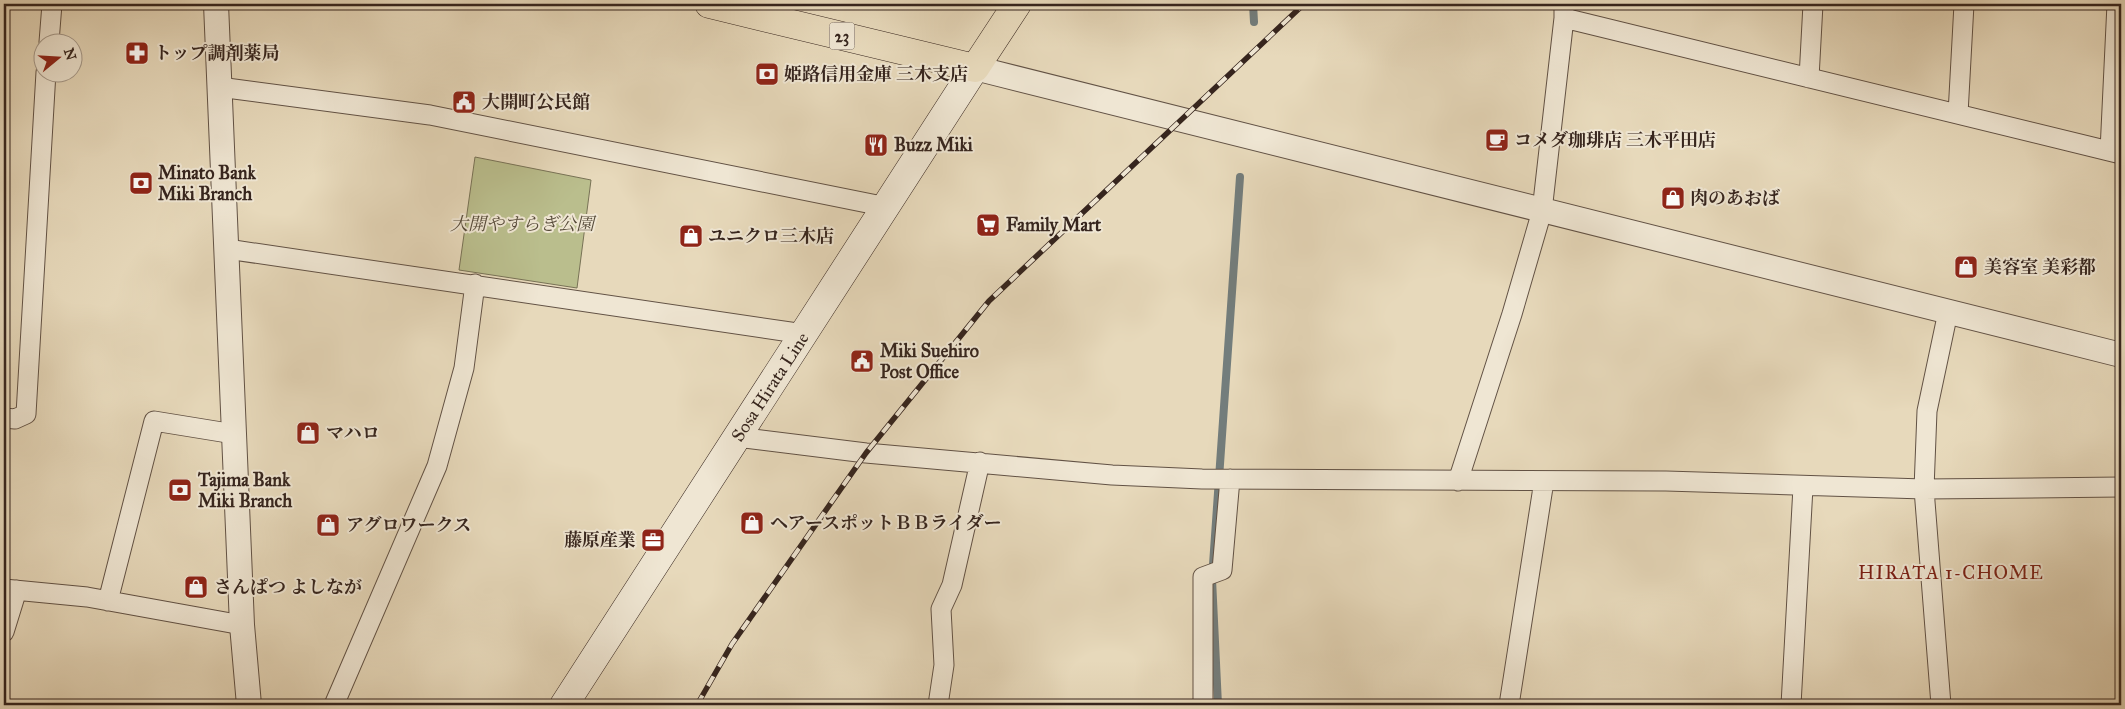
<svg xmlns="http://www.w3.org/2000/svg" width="2125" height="709" viewBox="0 0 2125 709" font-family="'IM FELL Great Primer','Noto Serif JP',serif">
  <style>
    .green { fill: #babe8d; stroke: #787256 }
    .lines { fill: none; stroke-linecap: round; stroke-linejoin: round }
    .stream { stroke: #737d7c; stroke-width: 8 }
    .minor-casing { stroke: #625245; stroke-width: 21 }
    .tertiary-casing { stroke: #625245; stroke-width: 26 }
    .secondary-casing { stroke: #36251e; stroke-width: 29 }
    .primary-casing { stroke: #36251e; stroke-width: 29 }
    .minor { stroke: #efe6d3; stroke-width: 19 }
    .tertiary { stroke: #efe6d3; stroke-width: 24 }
    .secondary { stroke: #efe6d3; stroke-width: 28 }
    .primary { stroke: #e7d9bb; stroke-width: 28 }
    .rail-casing { stroke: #36251e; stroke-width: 5.5 }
    .rail { stroke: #efe6d3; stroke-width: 4; stroke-dasharray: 11; stroke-linecap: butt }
    .labels { text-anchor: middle; stroke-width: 4; stroke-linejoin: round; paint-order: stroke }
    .shield { fill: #efe6d3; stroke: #6e5f54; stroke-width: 1 }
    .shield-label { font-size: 16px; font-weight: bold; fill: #36251e }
    .poi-label { font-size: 18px; font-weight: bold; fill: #36251e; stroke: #efe6d3; text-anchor: start }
    .park-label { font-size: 18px; font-style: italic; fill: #574b3a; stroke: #efe6d3 }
    .street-label { font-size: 18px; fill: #36251e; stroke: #efe6d3 }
    .neighbourhood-label { font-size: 19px; letter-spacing: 1px; fill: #7a1f14; stroke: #efe6d3 }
  </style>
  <rect width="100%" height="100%" fill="#e7d9bb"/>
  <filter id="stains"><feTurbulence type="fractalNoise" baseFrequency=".004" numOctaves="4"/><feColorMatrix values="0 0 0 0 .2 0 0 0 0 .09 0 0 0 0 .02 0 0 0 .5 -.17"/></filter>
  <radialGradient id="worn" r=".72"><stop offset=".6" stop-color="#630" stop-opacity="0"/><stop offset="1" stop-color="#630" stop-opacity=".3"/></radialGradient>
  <path class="green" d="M475 157 591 180 577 288 459 270Z"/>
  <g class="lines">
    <path class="stream" d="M1253 4 1254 22
      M1218 705 1212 579 1240 177"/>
    <g class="minor-casing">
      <path id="minor" d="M1564 18 2121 154
        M49 42 52 4
        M1809 78 1813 4
        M219 87 430 115 887 207
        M1958 114 1964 4
        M2110 151 2117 4
        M227 249 804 334
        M4 418 15 419 26 414 46 72
        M737 437 866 453 1112 475 1202 479 1666 481 1924 489 2121 487
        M1458 481 1512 314 1542 211 1564 18V4
        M4 589 87 597 242 625
        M108 601 154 421 234 434
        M4 632 17 590
        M334 705 437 466 464 368 475 284
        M938 705 944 665 941 609 952 585 980 462
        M1203 705V577L1222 570 1230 479
        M1509 705 1544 481
        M1791 705 1803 487
        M1941 705 1924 489 1927 411 1948 312"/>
    </g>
    <g class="tertiary-casing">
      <path id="tertiary" d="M216 4 242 625 249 705
        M975 68 2121 355"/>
    </g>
    <g class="secondary-casing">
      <path id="secondary" d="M564 705 975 68"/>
    </g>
    <g class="primary-casing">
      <path id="primary" d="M709 4 975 68 1017 4"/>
    </g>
    <use href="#minor" class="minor"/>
    <use href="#tertiary" class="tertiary"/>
    <use href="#secondary" class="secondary"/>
    <use href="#primary" class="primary"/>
    <g class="rail-casing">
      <path id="rail" d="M697 705 732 644 866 453 989 301 1304 4"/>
    </g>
    <use href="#rail" class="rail"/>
  </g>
  <defs>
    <g id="pharmacy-square" transform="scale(1.25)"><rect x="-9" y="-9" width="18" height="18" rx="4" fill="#8f2418" stroke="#efe6d3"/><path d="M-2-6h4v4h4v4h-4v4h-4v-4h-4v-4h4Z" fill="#fff"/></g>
    <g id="bank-square" transform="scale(1.25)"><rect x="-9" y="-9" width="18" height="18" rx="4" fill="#8f2418" stroke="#efe6d3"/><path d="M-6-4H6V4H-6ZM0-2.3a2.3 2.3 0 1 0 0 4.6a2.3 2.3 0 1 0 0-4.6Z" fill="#fff"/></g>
    <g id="civic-square" transform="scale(1.25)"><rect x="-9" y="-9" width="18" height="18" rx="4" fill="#8f2418" stroke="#efe6d3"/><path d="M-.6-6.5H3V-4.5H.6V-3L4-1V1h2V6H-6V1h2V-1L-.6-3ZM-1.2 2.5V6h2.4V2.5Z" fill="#fff"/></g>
    <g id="cafe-square" transform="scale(1.25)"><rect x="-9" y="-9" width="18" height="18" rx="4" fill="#8f2418" stroke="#efe6d3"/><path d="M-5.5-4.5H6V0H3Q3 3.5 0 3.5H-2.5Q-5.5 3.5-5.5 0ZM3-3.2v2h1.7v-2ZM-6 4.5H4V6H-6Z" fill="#fff"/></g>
    <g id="restaurant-square" transform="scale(1.25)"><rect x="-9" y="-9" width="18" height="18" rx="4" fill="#8f2418" stroke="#efe6d3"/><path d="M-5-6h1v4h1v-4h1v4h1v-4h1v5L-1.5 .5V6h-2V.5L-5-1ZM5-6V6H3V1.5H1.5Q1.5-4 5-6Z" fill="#fff"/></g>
    <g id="shop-square" transform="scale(1.25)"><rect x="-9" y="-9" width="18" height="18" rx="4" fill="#8f2418" stroke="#efe6d3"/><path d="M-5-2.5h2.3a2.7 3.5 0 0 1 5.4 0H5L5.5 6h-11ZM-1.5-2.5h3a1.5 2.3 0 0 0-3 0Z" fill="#fff"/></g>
    <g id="supermarket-square" transform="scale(1.25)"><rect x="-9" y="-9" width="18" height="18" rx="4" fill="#8f2418" stroke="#efe6d3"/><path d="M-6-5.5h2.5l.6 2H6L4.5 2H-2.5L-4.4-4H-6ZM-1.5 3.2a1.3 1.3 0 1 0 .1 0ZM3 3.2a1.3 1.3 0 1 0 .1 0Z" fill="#fff"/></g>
    <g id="office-square" transform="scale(1.25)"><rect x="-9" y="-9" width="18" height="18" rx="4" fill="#8f2418" stroke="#efe6d3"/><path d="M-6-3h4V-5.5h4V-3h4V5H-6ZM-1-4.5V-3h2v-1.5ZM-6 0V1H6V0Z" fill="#fff"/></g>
  </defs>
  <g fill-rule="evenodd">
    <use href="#pharmacy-square" x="137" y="53"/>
    <use href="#bank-square" x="767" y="74"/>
    <use href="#civic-square" x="464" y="102"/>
    <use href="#cafe-square" x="1497" y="140"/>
    <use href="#restaurant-square" x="876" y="145"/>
    <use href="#bank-square" x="141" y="183"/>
    <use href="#shop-square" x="1673" y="198"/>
    <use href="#supermarket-square" x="988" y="225"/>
    <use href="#shop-square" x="691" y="236"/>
    <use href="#shop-square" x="1966" y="267"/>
    <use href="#civic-square" x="862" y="361"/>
    <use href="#shop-square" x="308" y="433"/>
    <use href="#bank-square" x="180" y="490"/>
    <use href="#shop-square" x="752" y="523"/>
    <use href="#shop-square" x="328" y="525"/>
    <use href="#office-square" x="653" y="540"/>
    <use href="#shop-square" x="196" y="587"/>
  </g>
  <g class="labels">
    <rect class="shield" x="829.5" y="22.5" width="25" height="27" rx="4"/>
    <g class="shield-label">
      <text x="842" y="42">23</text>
    </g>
    <g class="poi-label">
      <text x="154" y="59">トップ調剤薬局</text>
      <text x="784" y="80">姫路信用金庫 三木支店</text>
      <text x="482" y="108">大開町公民館</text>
      <text x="1514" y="146">コメダ珈琲店 三木平田店</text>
      <text x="894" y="151">Buzz Miki</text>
      <text x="158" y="179">Minato Bank<tspan x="158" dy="21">Miki Branch</tspan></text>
      <text x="1690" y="204">肉のあおば</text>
      <text x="1006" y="231">Family Mart</text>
      <text x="708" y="242">ユニクロ三木店</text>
      <text x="1984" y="273">美容室 美彩都</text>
      <text x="880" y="357">Miki Suehiro<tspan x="880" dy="21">Post Office</tspan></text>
      <text x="326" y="439">マハロ</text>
      <text x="198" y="486">Tajima Bank<tspan x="198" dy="21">Miki Branch</tspan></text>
      <text x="770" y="529">ヘアースポットＢＢライダー</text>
      <text x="346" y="531">アグロワークス</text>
      <text x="636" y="546" text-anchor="end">藤原産業</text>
      <text x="214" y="593">さんぱつ よしなが</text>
    </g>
    <g class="park-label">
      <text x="522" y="230">大開やすらぎ公園</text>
    </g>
    <g class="street-label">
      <text transform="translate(770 387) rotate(-57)" y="6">Sosa Hirata Line</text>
    </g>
    <g class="neighbourhood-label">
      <text x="1951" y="579">HIRATA 1-CHOME</text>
    </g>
  </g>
  <rect width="2125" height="709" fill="none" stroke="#e7d9bb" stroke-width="20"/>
  <rect x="5" y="5" width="2115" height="699" fill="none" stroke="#36251e" stroke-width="2.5"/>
  <rect x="10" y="10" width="2105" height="689" fill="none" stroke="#36251e"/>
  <g transform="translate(58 58) rotate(72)"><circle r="24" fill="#efe6d3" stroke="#a5998b"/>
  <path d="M0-4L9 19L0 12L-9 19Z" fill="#8f2418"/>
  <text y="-8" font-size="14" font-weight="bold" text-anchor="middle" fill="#36251e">N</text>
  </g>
  <rect width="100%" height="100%" filter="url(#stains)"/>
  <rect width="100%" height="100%" fill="url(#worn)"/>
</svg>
